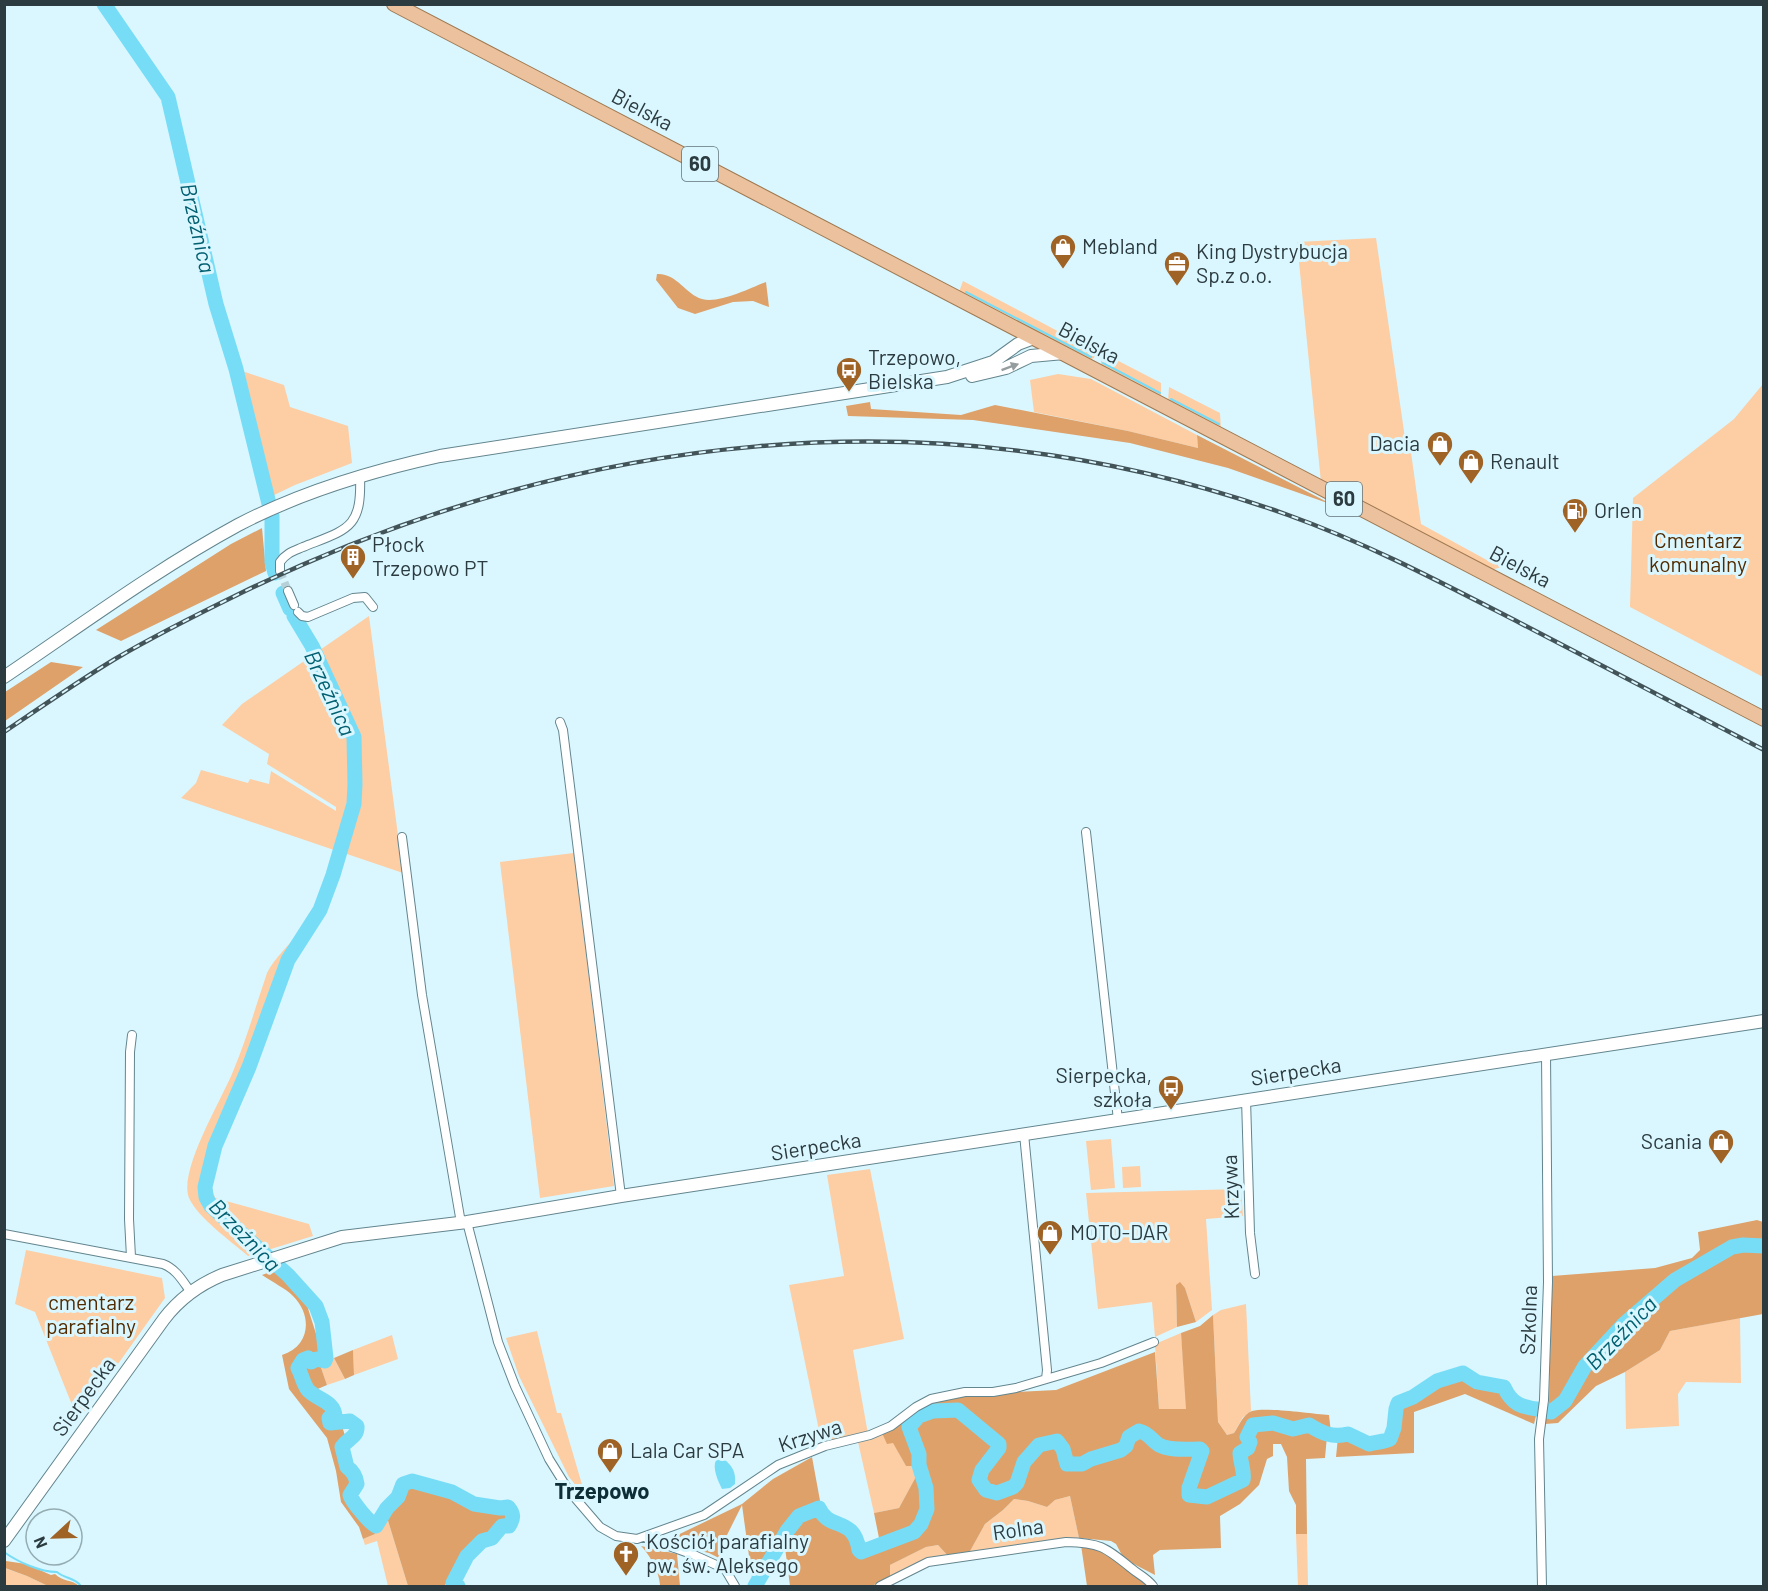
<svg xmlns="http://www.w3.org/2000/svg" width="1768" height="1591" viewBox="0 0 1768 1591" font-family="Barlow,sans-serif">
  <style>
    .green { fill: #fdcda4 }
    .forest { fill: #dea16a }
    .water { fill: #77ddf7 }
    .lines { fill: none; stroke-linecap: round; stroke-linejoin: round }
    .stream { stroke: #77ddf7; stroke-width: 2 }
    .river { stroke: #77ddf7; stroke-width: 15 }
    .street-tunnel { stroke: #b7d1d9; stroke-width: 8; stroke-dasharray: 8 4; stroke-linecap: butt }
    .street-casing { stroke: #63858e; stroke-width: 10 }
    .secondary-casing { stroke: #63858e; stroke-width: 14 }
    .primary-casing { stroke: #9f7952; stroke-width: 16 }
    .street { stroke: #fff; stroke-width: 8 }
    .secondary { stroke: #fff; stroke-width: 12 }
    .primary { stroke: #ebc29d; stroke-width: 14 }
    .rail-casing { stroke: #435459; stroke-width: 4.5 }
    .rail { stroke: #daf7ff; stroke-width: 2; stroke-dasharray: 7; stroke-linecap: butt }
    .oneway { fill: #969d9f }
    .labels { text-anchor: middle; stroke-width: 6; stroke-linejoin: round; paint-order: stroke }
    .shield { fill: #daf7ff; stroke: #607379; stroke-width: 1.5 }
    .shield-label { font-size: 20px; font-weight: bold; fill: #2c3b3f }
    .street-label { font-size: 21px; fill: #2c3b3f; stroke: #daf7ff }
    .poi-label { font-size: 21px; fill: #2c3b3f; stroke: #daf7ff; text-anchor: start }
    .park-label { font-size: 21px; fill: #522b00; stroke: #daf7ff }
    .water-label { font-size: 22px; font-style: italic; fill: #015f70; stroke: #daf7ff }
    .neighbourhood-label { font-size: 22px; font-weight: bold; fill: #0d2e36; stroke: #daf7ff }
  </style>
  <rect width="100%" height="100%" fill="#daf7ff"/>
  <path class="green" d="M1376 238 1405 438H1409L1421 524 1494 564 1501 553 1505 559 1502 567 1491 570 1321 482 1297 242Z
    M963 281 1084 345H1087L1097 350 1094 358 1089 360 959 292Z
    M1105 354 1161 383V395L1159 396 1101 366V361Z
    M239 370 284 385 290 407 348 426 352 463 295 485 270 497Z
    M1058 374 1091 379 1197 435 1198 448 1128 431 1034 412 1030 380Z
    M1763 384V677L1630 607 1633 498 1734 419Z
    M1169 387 1220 413 1221 429 1168 403Z
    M369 616 403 873 344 853 327 904 291 964 261 1052 223 1140 213 1170 211 1185 215 1198 309 1224 313 1236 248 1256C231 1241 198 1218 189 1198 178 1170 223 1098 234 1069 247 1038 256 1005 267 973 275 957 288 947 299 932 317 908 325 877 334 850L181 798 196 783 201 770 248 783 250 779 269 784 271 771 336 811V807L267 764 269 754 222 725 242 704Z
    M574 853 614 1186 540 1198 500 862Z
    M1111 1139 1115 1188 1091 1190 1086 1141Z
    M1140 1166 1141 1187 1123 1188 1122 1167Z
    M870 1169 904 1339 853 1350 868 1434 841 1441 821 1440 789 1285 844 1276 827 1175Z
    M1241 1189 1243 1216 1206 1219 1212 1310 1196 1322 1185 1288 1176 1285 1177 1327 1155 1337 1152 1302 1098 1309 1086 1193Z
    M26 1250 162 1278 165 1298 78 1420 35 1312 15 1304Z
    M1246 1304 1251 1411 1243 1417 1234 1433 1227 1435 1218 1422 1213 1315 1221 1310Z
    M1740 1318 1741 1383 1686 1382 1678 1394 1679 1426 1626 1429 1625 1372 1660 1350 1670 1331Z
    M537 1331 557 1413H561L586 1498 569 1477 519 1376 506 1338Z
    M1181 1333 1187 1409H1159L1155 1344Z
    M392 1335 398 1359 354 1375 353 1350Z
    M334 1358 345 1379 327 1385 319 1362 325 1364Z
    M882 1433 893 1442 906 1466H917L919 1471 899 1508 874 1513 858 1442Z
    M1070 1496 1079 1538 1023 1544 969 1553 985 1524 1003 1510 1014 1499 1028 1501 1047 1507 1055 1500Z
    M386 1514 408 1586H388L377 1541 365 1545 363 1539 375 1534 374 1527 379 1528Z
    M1296 1534H1307L1308 1586H1298Z
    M938 1545 949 1557 917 1563 890 1577V1565L926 1547Z
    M4 1568 27 1576 48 1586H5Z"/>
  <path class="forest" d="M657 274C677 273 685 294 702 299 719 304 750 288 766 282L769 307 753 301 733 302 695 314 678 308 656 280Z
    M870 402 871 409 961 415 995 405 1128 431 1198 448 1197 435 1333 505 1228 468 1130 443 973 420 848 416 846 406Z
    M262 528 266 571 121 641 96 630 231 544Z
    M51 662 83 667 5 721V692Z
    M1757 1220 1763 1222V1314L1670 1331 1660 1350 1625 1372 1596 1386 1558 1423 1545 1424 1546 1412 1549 1403 1552 1276 1655 1268 1692 1258 1700 1250 1698 1232Z
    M275 1270 279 1272 305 1299 324 1359 317 1358 311 1360 308 1357 303 1358 296 1367C304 1383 308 1399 327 1404L333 1414 328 1418V1423L342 1426 346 1439 341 1446 344 1466 354 1478V1485L348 1498C356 1507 364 1521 374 1527L375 1534 363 1539 359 1527 341 1502 336 1471 327 1438 289 1389 282 1355C310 1346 313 1316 293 1296 285 1288 272 1282 262 1275Z
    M1180 1282 1185 1288 1196 1322 1177 1327 1176 1285Z
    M1213 1315 1218 1422 1227 1435 1234 1433C1239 1426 1243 1414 1252 1411 1267 1407 1311 1414 1329 1415L1331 1433 1323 1432 1310 1423C1305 1424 1300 1426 1296 1427 1288 1428 1281 1421 1273 1421 1259 1420 1241 1426 1248 1443L1238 1452V1464L1243 1476 1242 1480 1210 1494 1192 1495 1190 1493 1204 1449 1202 1448 1161 1443 1148 1430C1128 1428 1132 1438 1122 1448 1104 1454 1086 1463 1068 1462L1065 1448 1056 1439 1040 1442 1023 1461 1016 1483 1012 1486 997 1490 987 1488 981 1481 982 1476 1001 1448V1443L958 1407C938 1402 919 1413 906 1427L914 1446 917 1466H906L893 1443 887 1444 882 1433 930 1402 957 1395 1056 1390 1155 1352 1159 1409H1186L1181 1333 1200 1326Z
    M353 1350 354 1375 345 1379 334 1358Z
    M308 1360 310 1363 319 1362 327 1385 313 1391 309 1390 300 1368 303 1361Z
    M1461 1376 1482 1387 1495 1386 1504 1390 1505 1399 1520 1411 1537 1412 1534 1424 1465 1394 1414 1412V1453L1336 1457 1338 1437 1347 1436 1369 1446 1386 1444 1392 1440V1435L1397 1429 1398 1407C1401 1404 1429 1389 1433 1389L1438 1382Z
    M939 1412H959L997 1445V1447L981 1467 977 1480 984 1490 997 1495 1013 1488 1019 1483 1025 1463 1040 1447 1058 1443 1066 1465C1075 1467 1117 1457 1124 1451 1130 1446 1129 1436 1138 1433 1148 1430 1155 1445 1164 1449 1175 1453 1190 1448 1201 1452 1195 1464 1184 1485 1189 1498 1210 1499 1227 1493 1245 1481 1247 1472 1243 1464 1243 1455L1250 1449 1252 1441 1249 1438 1254 1427 1273 1426 1294 1430 1309 1426 1322 1435 1327 1436 1325 1458 1306 1459 1307 1534H1296V1505L1289 1491 1287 1457 1281 1444H1273V1456L1267 1459 1259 1485 1240 1504 1220 1516 1221 1548 1160 1550 1153 1555 1155 1575 1124 1559 1116 1544 1111 1541 1079 1538 1070 1496 1055 1500 1047 1507 1028 1501 1014 1499 1003 1510 985 1524 969 1553 949 1557 938 1545 926 1547 890 1565V1577L872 1586H790L784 1540 801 1517 819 1510C824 1525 840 1522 850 1532 857 1538 856 1547 860 1554L867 1550 882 1549 899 1539 916 1534 924 1524 929 1510V1488L921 1465V1453L913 1428 920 1417Z
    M812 1457 821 1506C787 1512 770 1558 753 1585L742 1505 723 1543 721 1559 709 1553 663 1542 742 1504 773 1479Z
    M919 1471 925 1489V1507L917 1526 911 1532 880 1543 874 1513 899 1508Z
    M410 1483 451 1493 475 1506 498 1509 506 1508 510 1511 512 1519 509 1524 500 1525 491 1537 486 1536 481 1539 464 1555 457 1572 444 1586H408L386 1514 400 1498 404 1485Z
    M1081 1545 1112 1554 1150 1586H1087Z
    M641 1546 677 1554 680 1586H660C660 1573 650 1555 641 1546Z
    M6 1561 26 1564 51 1575 55 1574C63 1582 71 1579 79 1586H48L27 1576 5 1568Z"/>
  <path class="water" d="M723 1459C733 1465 736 1473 735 1484L730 1488 722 1489C718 1481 712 1468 716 1460Z"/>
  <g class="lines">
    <path class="stream" d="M966 292 1091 357
      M1103 363 1160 393
      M1171 399 1219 424
      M4 1552C18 1562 40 1572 57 1572 65 1579 74 1577 81 1586
      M446 1586 453 1583"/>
    <path class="river" d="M104 4 168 97 216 304 236 369 272 516V562L275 573
      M283 593 290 609
      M294 616 312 646 354 737 355 784 354 804 333 875 320 910 288 960 249 1067 215 1146 205 1187 206 1197 211 1206 288 1275 316 1306 322 1322 326 1358 325 1361 317 1359 311 1362 308 1358 303 1360 298 1368C302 1375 303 1384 308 1390 317 1400 335 1401 335 1417L329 1418 330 1423 350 1421 357 1426C358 1437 348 1438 342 1447L347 1467C353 1471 356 1476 357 1484L350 1495C353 1503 369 1522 376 1526L387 1508 398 1497 403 1484 412 1481 452 1492 474 1504 500 1508 508 1507C514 1514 514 1518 509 1526H502L492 1538 482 1541 467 1556 453 1583 458 1586
      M755 1586 787 1531 799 1516 819 1508C829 1531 854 1516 859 1550L861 1552 914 1532 921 1524 927 1509 926 1488 919 1465V1454L909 1427 919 1416 933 1411 958 1410 999 1444V1448L982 1470 979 1480 986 1490 997 1493 1013 1487 1017 1483 1024 1462 1039 1445 1057 1441 1063 1449 1067 1464H1082L1091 1459 1121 1450 1126 1446 1129 1437 1139 1431C1149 1433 1151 1440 1159 1445 1170 1451 1188 1449 1200 1449L1202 1451 1189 1488V1495L1207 1497 1243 1480C1245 1472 1240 1461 1240 1453L1248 1448 1250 1442 1247 1437 1253 1425 1273 1423 1293 1429 1309 1425C1322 1433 1332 1438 1348 1434L1369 1444C1376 1442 1383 1442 1390 1439L1394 1428 1396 1409 1398 1403 1413 1397 1437 1381 1463 1373 1477 1382 1504 1387C1515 1411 1529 1406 1551 1412L1565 1401 1585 1366 1623 1325 1675 1280 1732 1247 1743 1245 1764 1246"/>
    <path class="street-tunnel" d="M280 571 288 591"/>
    <g class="street-casing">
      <path id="street" d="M280 571V562C286 553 294 551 303 547 348 529 362 529 360 476
        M288 591 294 605
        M298 612 302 616 308 617 353 598 365 597 373 607
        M560 722 563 730 621 1196
        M1086 832 1118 1120
        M402 837 422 995 461 1223
        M1246 1099 1250 1233 1255 1274
        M1024 1134 1047 1370 1046 1379
        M467 1222 498 1342 515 1386 549 1459 569 1491 600 1527 616 1536 637 1539 704 1515 778 1465 825 1446 870 1435 891 1426 916 1407 931 1399 965 1392H993L1016 1388 1101 1363 1154 1342
        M4 1234 163 1264C176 1269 182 1280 190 1291
        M131 1257 129 1219 130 1052 132 1035
        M644 1537 694 1555 725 1569 735 1586
        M880 1586 928 1562 1066 1542C1101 1543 1105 1547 1131 1568 1139 1575 1146 1577 1153 1586
        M1542 1586 1539 1439 1544 1400 1548 1282 1546 1054"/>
    </g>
    <g class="secondary-casing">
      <path id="secondary" d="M972 376 1006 368 1031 356 1064 353
        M4 677C81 625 157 569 238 525 301 492 371 471 440 456L947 377 993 362 1018 344 1034 338
        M4 1541 164 1319C180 1298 198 1285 222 1275L342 1237 467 1222 621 1196 1764 1021"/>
    </g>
    <g class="primary-casing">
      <path id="primary" d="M394 4 1764 719"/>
    </g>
    <use href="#street" class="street"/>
    <use href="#secondary" class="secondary"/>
    <use href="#primary" class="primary"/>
    <g class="rail-casing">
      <path id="rail" d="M4 732C41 707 77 682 115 659 156 635 198 614 241 593 574 432 936 389 1288 515 1369 544 1444 584 1520 623 1601 665 1682 708 1764 750"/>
    </g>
    <use href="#rail" class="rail"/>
  </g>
  <defs><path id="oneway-solid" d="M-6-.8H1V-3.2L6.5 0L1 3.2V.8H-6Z" transform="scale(1.5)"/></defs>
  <use class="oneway" href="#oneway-solid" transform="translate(1010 367) rotate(-20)"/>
  <defs>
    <g id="shop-pin" transform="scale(1.35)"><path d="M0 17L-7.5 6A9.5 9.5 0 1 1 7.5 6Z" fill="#9f6326" stroke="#daf7ff"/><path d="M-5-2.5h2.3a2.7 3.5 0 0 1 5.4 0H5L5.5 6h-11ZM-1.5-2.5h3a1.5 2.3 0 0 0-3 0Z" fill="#fff"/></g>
    <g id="office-pin" transform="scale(1.35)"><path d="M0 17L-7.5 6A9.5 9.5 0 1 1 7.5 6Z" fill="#9f6326" stroke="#daf7ff"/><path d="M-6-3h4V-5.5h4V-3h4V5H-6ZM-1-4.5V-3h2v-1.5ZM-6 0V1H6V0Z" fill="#fff"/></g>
    <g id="bus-pin" transform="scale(1.35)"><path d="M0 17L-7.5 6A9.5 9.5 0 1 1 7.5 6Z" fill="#9f6326" stroke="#daf7ff"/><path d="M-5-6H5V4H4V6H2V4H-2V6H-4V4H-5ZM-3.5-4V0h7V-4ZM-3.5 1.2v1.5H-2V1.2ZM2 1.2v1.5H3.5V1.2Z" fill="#fff"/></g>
    <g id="fuel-pin" transform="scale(1.35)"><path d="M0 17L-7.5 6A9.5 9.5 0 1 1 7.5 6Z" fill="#9f6326" stroke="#daf7ff"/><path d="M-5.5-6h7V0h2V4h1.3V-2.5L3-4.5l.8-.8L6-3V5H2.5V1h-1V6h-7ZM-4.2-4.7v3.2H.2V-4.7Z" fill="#fff"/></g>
    <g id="building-pin" transform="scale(1.35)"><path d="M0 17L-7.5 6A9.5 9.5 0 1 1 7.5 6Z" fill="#9f6326" stroke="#daf7ff"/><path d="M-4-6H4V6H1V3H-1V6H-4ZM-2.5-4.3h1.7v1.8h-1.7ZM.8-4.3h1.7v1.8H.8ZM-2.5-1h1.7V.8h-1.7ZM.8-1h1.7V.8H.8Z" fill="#fff"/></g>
    <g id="church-pin" transform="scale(1.35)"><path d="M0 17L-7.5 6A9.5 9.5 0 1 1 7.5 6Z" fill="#9f6326" stroke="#daf7ff"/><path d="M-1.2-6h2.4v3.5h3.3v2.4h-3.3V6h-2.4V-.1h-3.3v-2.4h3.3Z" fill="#fff"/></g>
  </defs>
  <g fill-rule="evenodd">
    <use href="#shop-pin" x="1063" y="247"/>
    <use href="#office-pin" x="1177" y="264"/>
    <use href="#bus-pin" x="849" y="370"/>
    <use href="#shop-pin" x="1440" y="444"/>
    <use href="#shop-pin" x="1471" y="462"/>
    <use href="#fuel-pin" x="1575" y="511"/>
    <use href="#building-pin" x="353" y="557"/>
    <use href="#bus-pin" x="1171" y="1088"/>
    <use href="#shop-pin" x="1721" y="1142"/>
    <use href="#shop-pin" x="1050" y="1233"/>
    <use href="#shop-pin" x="610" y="1451"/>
    <use href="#church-pin" x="626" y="1554"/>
  </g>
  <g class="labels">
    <g class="shield">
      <rect x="682" y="147" width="36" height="34" rx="4.5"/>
      <rect x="1326" y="482" width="36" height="34" rx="4.5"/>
    </g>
    <g class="shield-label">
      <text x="700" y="171">60</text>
      <text x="1344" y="506">60</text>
    </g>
    <g class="street-label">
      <text transform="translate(642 110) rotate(28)" y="7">Bielska</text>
      <text transform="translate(1089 343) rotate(28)" y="7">Bielska</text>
      <text transform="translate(1520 567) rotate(28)" y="7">Bielska</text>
      <text transform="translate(1296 1072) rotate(-9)" y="7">Sierpecka</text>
      <text transform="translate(816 1147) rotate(-9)" y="7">Sierpecka</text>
      <text transform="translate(1231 1187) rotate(-92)" y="7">Krzywa</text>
      <text transform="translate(1529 1320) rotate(-88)" y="7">Szkolna</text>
      <text transform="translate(84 1397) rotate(-54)" y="7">Sierpecka</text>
      <text transform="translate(810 1436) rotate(-18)" y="7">Krzywa</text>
      <text transform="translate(1018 1530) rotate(-8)" y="7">Rolna</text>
    </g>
    <g class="poi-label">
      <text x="1082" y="254">Mebland</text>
      <text x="1196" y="259">King Dystrybucja<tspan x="1196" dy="24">Sp.z o.o.</tspan></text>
      <text x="868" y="365">Trzepowo,<tspan x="868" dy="24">Bielska</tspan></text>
      <text x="1420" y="451" text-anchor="end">Dacia</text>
      <text x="1490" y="469">Renault</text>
      <text x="1594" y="518">Orlen</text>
      <text x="372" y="552">Płock<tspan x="372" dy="24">Trzepowo PT</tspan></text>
      <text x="1152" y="1083" text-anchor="end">Sierpecka,<tspan x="1152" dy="24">szkoła</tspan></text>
      <text x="1702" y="1149" text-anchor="end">Scania</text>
      <text x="1070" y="1240">MOTO-DAR</text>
      <text x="630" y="1458">Lala Car SPA</text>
      <text x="646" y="1549">Kościół parafialny<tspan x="646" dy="24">pw. św. Aleksego</tspan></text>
    </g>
    <g class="park-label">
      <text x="1698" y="548">Cmentarz<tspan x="1698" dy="24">komunalny</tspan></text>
      <text x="91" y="1310">cmentarz<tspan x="91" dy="24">parafialny</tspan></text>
    </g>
    <g class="water-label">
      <text transform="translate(198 228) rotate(77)" y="8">Brzeźnica</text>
      <text transform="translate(330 693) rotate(65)" y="8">Brzeźnica</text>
      <text transform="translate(245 1235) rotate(46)" y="8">Brzeźnica</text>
      <text transform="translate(1621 1333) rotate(-46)" y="8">Brzeźnica</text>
    </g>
    <g class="neighbourhood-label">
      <text x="602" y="1499">Trzepowo</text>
    </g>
  </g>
  <rect width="1768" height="1591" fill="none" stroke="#2c3b3f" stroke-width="12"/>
  <g transform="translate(54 1537) rotate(248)"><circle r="28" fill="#daf7ff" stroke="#94acb2" stroke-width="1.5"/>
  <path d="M0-4.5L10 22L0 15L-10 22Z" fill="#9f6326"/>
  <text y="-9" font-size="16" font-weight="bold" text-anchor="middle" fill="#2c3b3f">N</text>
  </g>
</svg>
